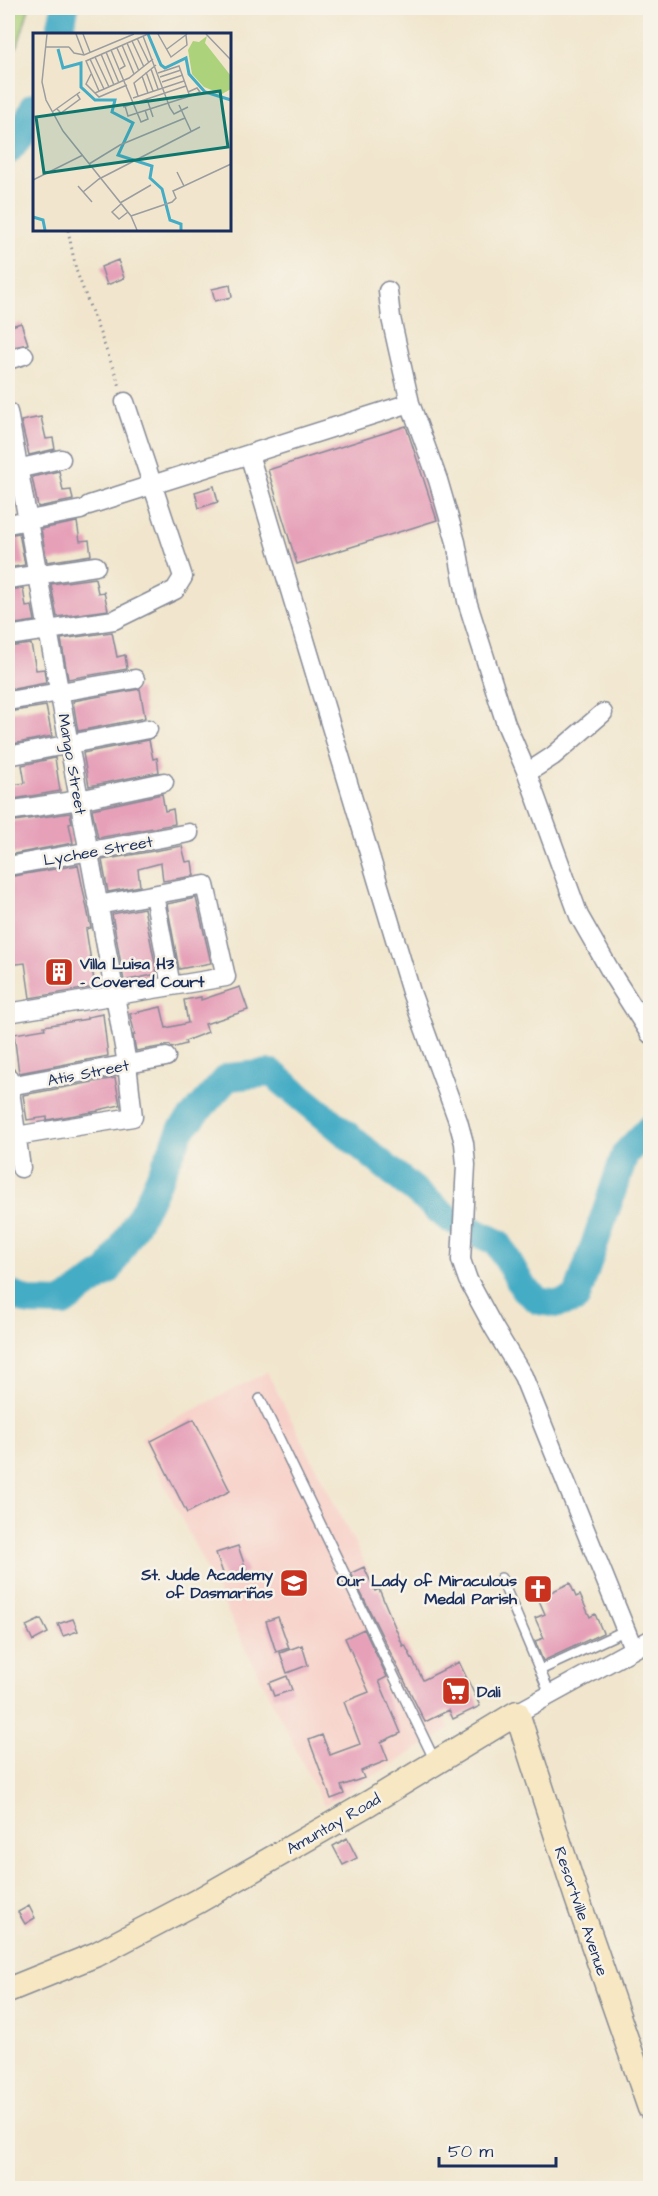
<svg xmlns="http://www.w3.org/2000/svg" width="658" height="2196" viewBox="0 0 658 2196" font-family="'Architects Daughter',sans-serif">
  <style>
    .built { fill: #f7d1c9 }
    .green { fill: #acd27c; stroke: #64806d; stroke-width: 1.5 }
    .lines { fill: none; stroke-linecap: round; stroke-linejoin: round }
    .river { stroke: #45acc5; stroke-width: 28 }
    .building { fill: #e6a1b9 }
    .lane-casing { stroke: #868a96; stroke-width: 12 }
    .street-casing { stroke: #868a96; stroke-width: 21 }
    .secondary-casing { stroke: #868a96; stroke-width: 27 }
    .path { stroke: #868a96; stroke-width: 3; stroke-dasharray: 1.5 4.5; stroke-linecap: butt }
    .lane { stroke: #fff; stroke-width: 9 }
    .street { stroke: #fff; stroke-width: 18 }
    .secondary { stroke: #f7e8c3; stroke-width: 24 }
    .labels { text-anchor: middle; stroke-width: 5; stroke-linejoin: round; paint-order: stroke }
    .street-label { font-size: 16px; fill: #1b2f5e; stroke: #f7f3e8 }
    .poi-label { font-size: 16px; font-weight: bold; fill: #1b2f5e; stroke: #f7f3e8; text-anchor: start }
    .inset-river { fill: none; stroke: #45acc5; stroke-width: 3 }
    .inset-road { fill: none; stroke: #9b9da1; stroke-width: 1.5 }
    .view { fill: #0f766e; fill-opacity: 0.15; stroke: #0f766e; stroke-width: 3 }
    .inset-edge { fill: none; stroke: #1b2f5e; stroke-width: 3 }
  </style>
  <rect width="100%" height="100%" fill="#f7f3e8"/>
  <filter id="ink" filterUnits="userSpaceOnUse"><feTurbulence type="fractalNoise" baseFrequency=".0167" numOctaves="2"/><feDisplacementMap in="SourceGraphic" scale="12" xChannelSelector="R" yChannelSelector="G"/><feConvolveMatrix kernelMatrix="1 2 1 2 8 2 1 2 1" color-interpolation-filters="sRGB"/></filter>
  <filter id="wash" filterUnits="userSpaceOnUse"><feTurbulence type="fractalNoise" baseFrequency=".008" numOctaves="4" result="noise"/><feDisplacementMap in="SourceGraphic" scale="24" xChannelSelector="R" yChannelSelector="G"/><feGaussianBlur stdDeviation="1.35" result="paint"/><feColorMatrix in="noise" values="0 0 0 0 0 0 0 0 0 0 0 0 0 0 0 0 0 1.4 0 .05"/><feComposite in="paint" operator="in"/></filter>
  <g filter="url(#wash)">
    <rect width="100%" height="100%" fill="#f1e6cd"/>
    <path class="built" d="M267 1372 450 1729 324 1806 141 1437Z"/>
    <path class="green" d="M8 8H29L18 45 8 60Z"/>
    <g class="lines">
      <path class="river" d="M59 34 65 8
        M8 151 21 135 34 106
        M8 1293 30 1302 63 1303 109 1270 147 1204 181 1130 228 1077 272 1073 448 1218 498 1243 524 1289 539 1301 558 1304 576 1299 625 1154 650 1128"/>
    </g>
    <g id="blocks">
      <path class="building" d="M118 260 124 278 107 285 101 267Z
        M230 285 232 297 215 301 212 289Z
        M21 323 28 344 9 348 8 327Z
        M41 417 46 439 53 438 55 449 29 455 21 421Z
        M406 426 437 520 297 564 268 470Z
        M59 471 63 491 71 490 73 500 38 507 32 477Z
        M214 486 218 502 199 508 195 492Z
        M77 522 80 541 89 540 91 555 47 562 41 529Z
        M19 533 25 565 8 568V535Z
        M95 578 98 593 104 592 108 610 57 617 51 584Z
        M23 588 26 607 32 606 35 621 8 625V590Z
        M112 632 117 657 125 655 127 669 68 679 61 639Z
        M31 644 36 670 44 669 46 683 8 690V647Z
        M140 689 145 718 78 731 73 701Z
        M46 706 52 736 8 745V712Z
        M149 740 153 759 157 758 159 772 89 786 83 753Z
        M55 758 60 791 8 800V786L25 783 22 765Z
        M162 794 165 811 173 809 175 824 98 838 92 809Z
        M70 813 72 823 69 824 73 843 8 855V822Z
        M182 846 186 862 192 861 194 876 163 881 161 863 138 869 140 886 108 892 102 860Z
        M78 865 91 928 86 929 95 987 30 998 25 963 8 965V877Z
        M196 898 211 963 179 969 167 904Z
        M144 908 157 974 124 981 112 914Z
        M240 987 248 1010 205 1024 208 1032 185 1041 186 1044 172 1048 170 1045 136 1051 133 1035H135L130 1014 161 1007 166 1028 188 1023 184 1000 201 997V1000Z
        M103 1014 108 1056 19 1073 14 1034 45 1029 44 1026 87 1019V1017Z
        M115 1078 120 1105 98 1110V1111L47 1120V1117L27 1120 23 1095Z
        M194 1419 230 1491 187 1513 151 1441Z
        M238 1546 247 1572 225 1579 216 1553Z
        M364 1567 375 1591 379 1589 403 1646 405 1645 423 1680 459 1662 480 1706 453 1719 449 1710 425 1722 351 1573Z
        M570 1583 576 1597 580 1595 590 1617 595 1614 603 1633 543 1661 535 1641 544 1638 535 1618 545 1614 538 1598Z
        M278 1617 289 1648 276 1652 266 1621Z
        M41 1619 48 1633 33 1641 26 1626Z
        M73 1619 78 1631 63 1636 58 1624Z
        M364 1629 387 1677 379 1681 401 1733 381 1742 388 1760 361 1771 364 1778 341 1786 344 1794 331 1799 309 1740 322 1735 330 1755 360 1744 344 1702 369 1692 345 1638Z
        M302 1645 308 1665 287 1673 280 1653Z
        M287 1676 292 1690 274 1696 269 1683Z
        M347 1838 357 1858 343 1865 333 1846Z
        M29 1906 35 1918 25 1924 18 1912Z"/>
    </g>
  </g>
  <g filter="url(#ink)">
    <use href="#blocks" fill-opacity="0" stroke="#868a96" stroke-width="1.5"/>
    <g class="lines">
      <g class="lane-casing">
        <path id="lane" d="M260 1399 435 1761
          M501 1578 550 1694
          M540 1670 624 1631"/>
      </g>
      <g class="street-casing">
        <path id="street" d="M388 291 391 318 410 403 438 480 456 542 467 601 506 724 527 773 579 916 615 979 650 1034
          M8 360 24 355
          M8 412 115 995 127 1064 133 1117 16 1136
          M249 454 411 992 458 1121 464 1143 466 1165 461 1260 468 1280 494 1328 523 1376 633 1648
          M8 471 61 459
          M89 505 410 403
          M8 524 81 510
          M8 579 96 566
          M8 636 114 620 175 590 183 577 125 402
          M8 701 135 679
          M8 756 148 729
          M527 773 553 756 603 713
          M8 811 79 800 164 782
          M8 866 189 833
          M154 895 171 986
          M8 1013 226 977 205 885 98 905
          M8 1077 21 1168
          M9 1086 166 1057
          M517 1713 650 1640"/>
      </g>
      <g class="secondary-casing">
        <path id="secondary" d="M8 1990 97 1954 198 1901 369 1803 517 1713 577 1898 650 2108"/>
      </g>
      <path class="path" d="M68 230 76 270 121 389"/>
      <use href="#lane" class="lane"/>
      <use href="#street" class="street"/>
      <use href="#secondary" class="secondary"/>
    </g>
  </g>
  <defs>
    <g id="building-square" transform="scale(1.5)"><rect x="-9" y="-9" width="18" height="18" rx="4" fill="#c8321e" stroke="#f7f3e8"/><path d="M-4-6H4V6H1V3H-1V6H-4ZM-2.5-4.3h1.7v1.8h-1.7ZM.8-4.3h1.7v1.8H.8ZM-2.5-1h1.7V.8h-1.7ZM.8-1h1.7V.8H.8Z" fill="#fff"/></g>
    <g id="school-square" transform="scale(1.5)"><rect x="-9" y="-9" width="18" height="18" rx="4" fill="#c8321e" stroke="#f7f3e8"/><path d="M0-5L7-2L0 1L-7-2ZM-4 1L0 2.5L4 1V4Q0 6-4 4Z" fill="#fff"/></g>
    <g id="church-square" transform="scale(1.5)"><rect x="-9" y="-9" width="18" height="18" rx="4" fill="#c8321e" stroke="#f7f3e8"/><path d="M-1.2-6h2.4v3.5h3.3v2.4h-3.3V6h-2.4V-.1h-3.3v-2.4h3.3Z" fill="#fff"/></g>
    <g id="supermarket-square" transform="scale(1.5)"><rect x="-9" y="-9" width="18" height="18" rx="4" fill="#c8321e" stroke="#f7f3e8"/><path d="M-6-5.5h2.5l.6 2H6L4.5 2H-2.5L-4.4-4H-6ZM-1.5 3.2a1.3 1.3 0 1 0 .1 0ZM3 3.2a1.3 1.3 0 1 0 .1 0Z" fill="#fff"/></g>
  </defs>
  <g fill-rule="evenodd">
    <use href="#building-square" x="59" y="972"/>
    <use href="#school-square" x="294" y="1583"/>
    <use href="#church-square" x="538" y="1589"/>
    <use href="#supermarket-square" x="456" y="1691"/>
  </g>
  <g class="labels">
    <g class="street-label">
      <text transform="translate(73 764) rotate(80)" y="6">Mango Street</text>
      <text transform="translate(98 850) rotate(-10)" y="6">Lychee Street</text>
      <text transform="translate(88 1072) rotate(-11)" y="6">Atis Street</text>
      <text transform="translate(333 1823) rotate(-30)" y="6">Amuntay Road</text>
      <text transform="translate(582 1911) rotate(71)" y="6">Resortville Avenue</text>
    </g>
    <g class="poi-label">
      <text x="80" y="969">Villa Luisa H3<tspan x="80" dy="18">- Covered Court</tspan></text>
      <text x="273" y="1580" text-anchor="end">St. Jude Academy<tspan x="273" dy="18">of Dasmariñas</tspan></text>
      <text x="517" y="1586" text-anchor="end">Our Lady of Miraculous<tspan x="517" dy="18">Medal Parish</tspan></text>
      <text x="477" y="1697">Dali</text>
    </g>
  </g>
  <g transform="translate(33 33)">
    <rect width="198" height="198" fill="#f1e6cd"/>
    <path d="M174 3 172 10 198 43V56L189 61 171 54 159 41 155 17 160 8 166 9Z" fill="#acd27c"/>
    <path class="inset-river" d="M115 1 128 32 132 35 153 25 156 41 172 59 198 67M25 16 30 35 48 30V54L62 67H82L79 79 100 90 85 122 119 133 117 145 129 156 137 187 148 191V197M0 184 10 187 12 197"/>
    <path class="inset-road" d="M14 1 9 49 13 67 30 98 98 183 104 197M43 1 51 22M50 1 57 19M125 1 138 24 154 12 153 2M173 1 198 27M110 3 137 75 141 81 155 74M104 5 116 30M99 8 111 34M94 10 106 38M89 12 101 41M13 14H36M36 14 41 20 51 22 101 1M84 15 92 33 87 36M134 16 154 1M78 17 108 89 115 86 112 77M73 19 86 50M68 21 81 52M62 24 76 54M57 26 71 56M118 36 125 56M113 39 120 58M125 40 146 33 157 64M58 41 53 51 66 64 94 52M109 43 115 60M127 44 148 37M129 49 150 42M66 58 53 28 115 1M155 59 164 55 167 59 157 63M62 60 96 45 120 26M105 63 101 50 123 32M100 65 151 48M114 66 120 84M146 72 158 98M92 73 95 83 157 63M90 74 153 53M24 76 28 80 47 66 44 61M19 79 47 59M56 131 87 112 152 85M144 139 151 153 198 131M0 147 50 122M45 153 59 169M50 159 66 146 167 94M87 170 118 152M88 171 79 179 86 186 95 179M98 183 139 169 143 165 140 158 151 153"/>
    <path class="view" d="M187 58 195 114 11 140 3 84Z"/>
    <rect width="198" height="198" class="inset-edge"/>
  </g>
  <rect width="658" height="2196" fill="none" stroke="#f7f3e8" stroke-width="30"/>
  <path d="M439 2157v9h117v-9" fill="none" stroke="#1b2f5e" stroke-width="3"/>
  <text x="448" y="2157" font-size="18" fill="#1b2f5e" stroke="#f7f3e8" stroke-width="4.5" paint-order="stroke">50 m</text>
</svg>
